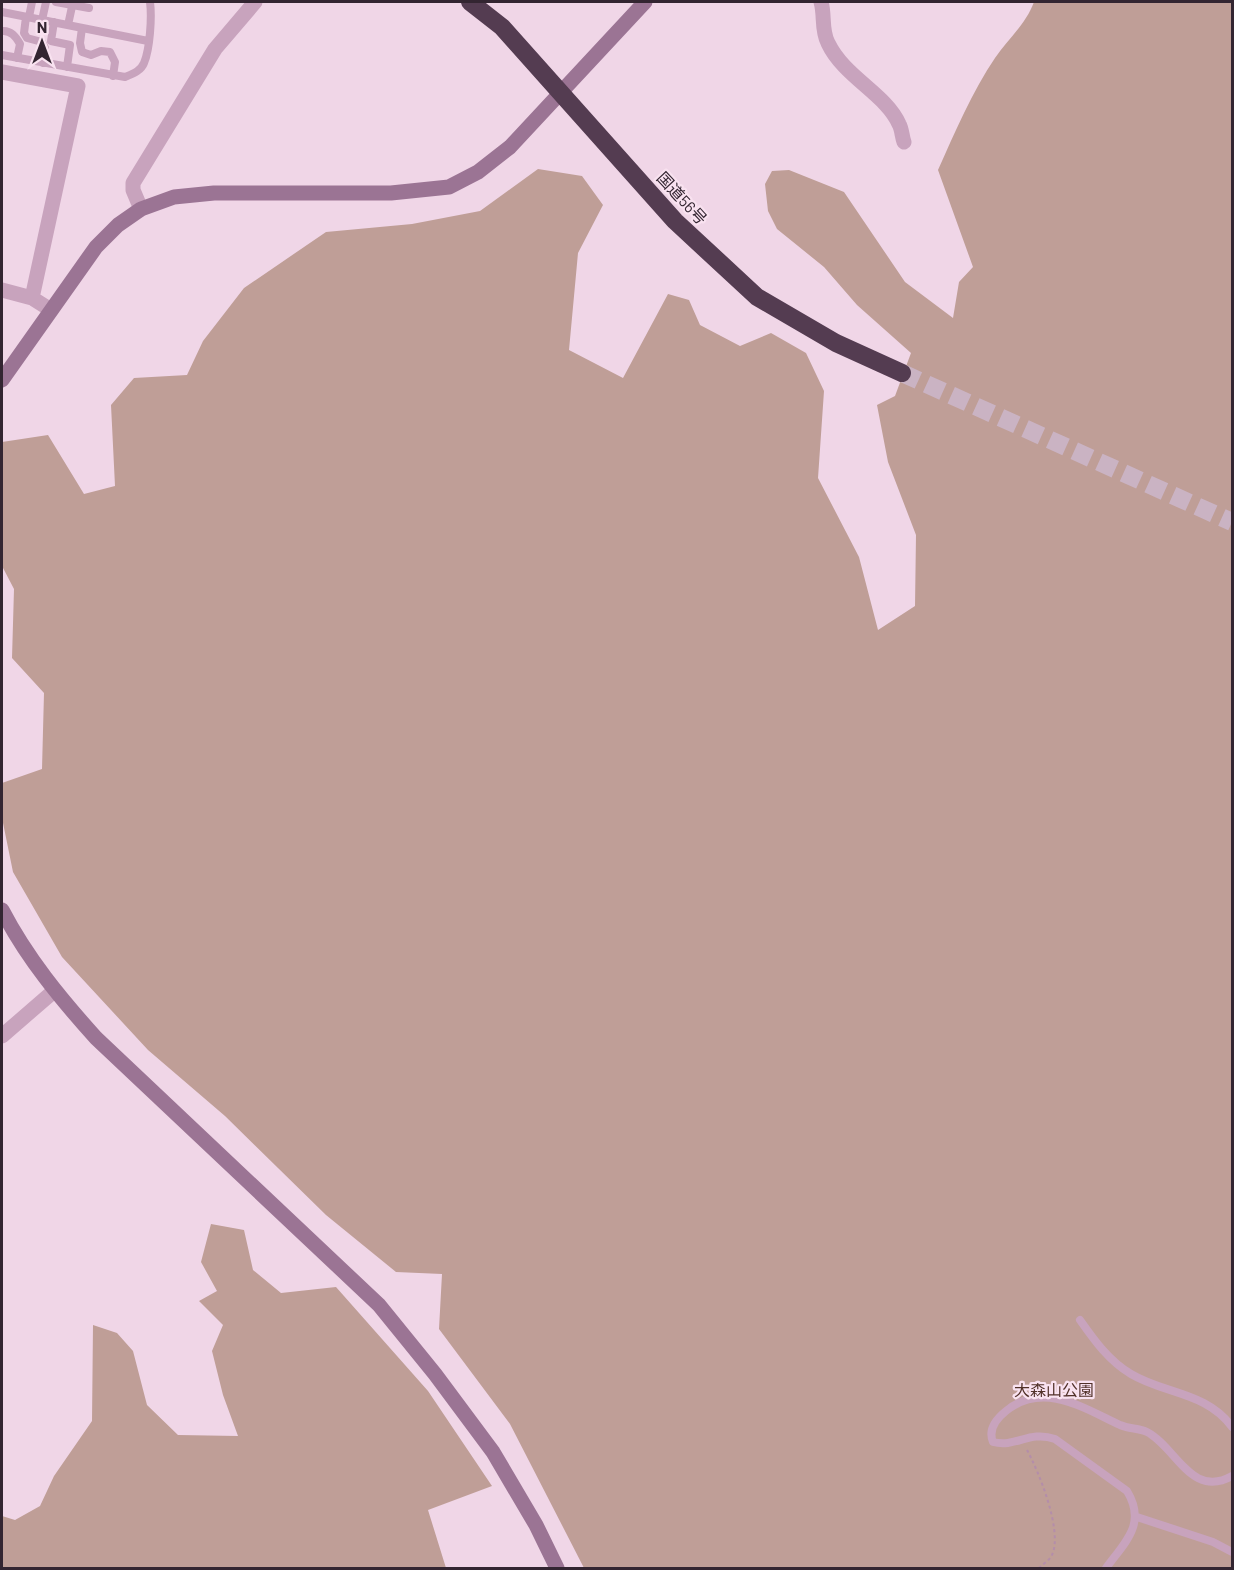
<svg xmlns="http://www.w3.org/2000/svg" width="1234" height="1570" viewBox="0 0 1234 1570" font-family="Barlow,'Noto Sans JP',sans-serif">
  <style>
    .green { fill: #bf9e97 }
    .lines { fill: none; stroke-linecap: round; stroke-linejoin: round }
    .highway-tunnel { stroke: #cab3c3; stroke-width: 18; stroke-dasharray: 18 9; stroke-linecap: butt }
    .path { stroke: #b48daa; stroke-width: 2; stroke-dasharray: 3 3; stroke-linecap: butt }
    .lane { stroke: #c8a3bd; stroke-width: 8 }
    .street { stroke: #c8a3bd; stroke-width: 15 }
    .secondary { stroke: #9b7494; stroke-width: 15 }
    .highway { stroke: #543c51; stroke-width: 18 }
    .labels { text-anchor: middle; stroke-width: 4.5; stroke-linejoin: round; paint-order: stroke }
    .street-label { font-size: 16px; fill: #332531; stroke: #f9e2f0 }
    .park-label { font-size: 16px; fill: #513129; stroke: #f9e2f0 }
  </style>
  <rect width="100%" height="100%" fill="#f0d6e7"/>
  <path class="green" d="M1034 2H1232V1568H584L510 1424 439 1329 442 1274 396 1272 326 1215 225 1116 148 1050 62 957 13 872 2 818V783L42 769 44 693 12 658 14 589 2 566V442L48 435 84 494 115 486 111 405 134 378 187 375 203 341 244 288 326 232 412 224 480 211 538 169 582 176 603 205 578 253 569 350 623 378 668 294 689 300 700 325 740 346 771 333 806 353 824 391 818 478 859 557 878 630 915 606 916 535 888 462 877 405 895 396 911 353 857 305 824 267 777 229 768 211 765 184 772 171 789 170 844 192 905 282 953 318 959 282 973 267 938 170C954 134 973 90 995 58 1008 39 1026 24 1034 2Z
    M211 1224 244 1230 253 1270 281 1293 336 1287 428 1391 492 1486 428 1510 446 1568H2V1516L15 1520 40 1506 54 1476 92 1421 93 1325 117 1333 133 1351 147 1405 178 1435 238 1436 223 1395 212 1351 223 1325 199 1301 217 1291 201 1262Z"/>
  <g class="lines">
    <path class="highway-tunnel" d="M902 373 1232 522"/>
    <path class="path" d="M1027 1450C1039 1472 1063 1531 1052 1555 1050 1560 1043 1564 1039 1568"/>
    <path class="lane" d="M56 2 89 8
      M2 12 148 41
      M26 17 24 33 27 38 42 42 45 48 43 63
      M29 17 32 2
      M42 20 46 2
      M54 22 51 41 70 45 67 67
      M68 25 73 2
      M82 28 80 43 82 52 91 55 101 51 110 52 115 62 113 76
      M2 31C11 30 16 37 20 44L17 58
      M2 55 125 77C132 74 141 71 144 63 150 49 152 17 150 2
      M1080 1320C1094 1340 1109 1361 1131 1374 1164 1394 1207 1392 1232 1427
      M1137 1517 1213 1542 1232 1552
      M1106 1568C1125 1542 1147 1524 1127 1491L1055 1439C1029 1430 1016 1448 993 1442 988 1430 996 1419 1006 1411 1043 1381 1084 1408 1120 1425 1129 1429 1139 1428 1147 1432 1176 1447 1191 1499 1232 1476"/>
    <path class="street" d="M821 2C825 15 821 30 828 43 844 77 886 94 899 124 902 129 902 137 904 142
      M2 72 78 86 32 298
      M141 209 133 190V183L215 49 255 2
      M2 290 32 298 51 310
      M2 1036 54 991"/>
    <path class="secondary" d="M2 380 96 247 118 225 141 209 174 197 214 193H391L449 187 478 172 510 147 645 2
      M2 910C27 958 60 998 96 1038L379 1305 435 1374 493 1452 536 1525 557 1568"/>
    <path class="highway" d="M470 2 502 27 675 221 757 297 836 343 902 373"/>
  </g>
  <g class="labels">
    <g class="street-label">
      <text transform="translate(682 198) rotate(47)" y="6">国道56号</text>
    </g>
    <g class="park-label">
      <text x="1054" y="1396">大森山公園</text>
    </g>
  </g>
  <rect width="1234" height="1570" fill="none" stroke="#332531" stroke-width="6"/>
  <g transform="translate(42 42)" stroke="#f9e2f0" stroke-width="4.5" paint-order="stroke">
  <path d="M0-4.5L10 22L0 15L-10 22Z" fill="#332531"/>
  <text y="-9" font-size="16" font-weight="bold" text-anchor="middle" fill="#332531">N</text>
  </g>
</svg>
